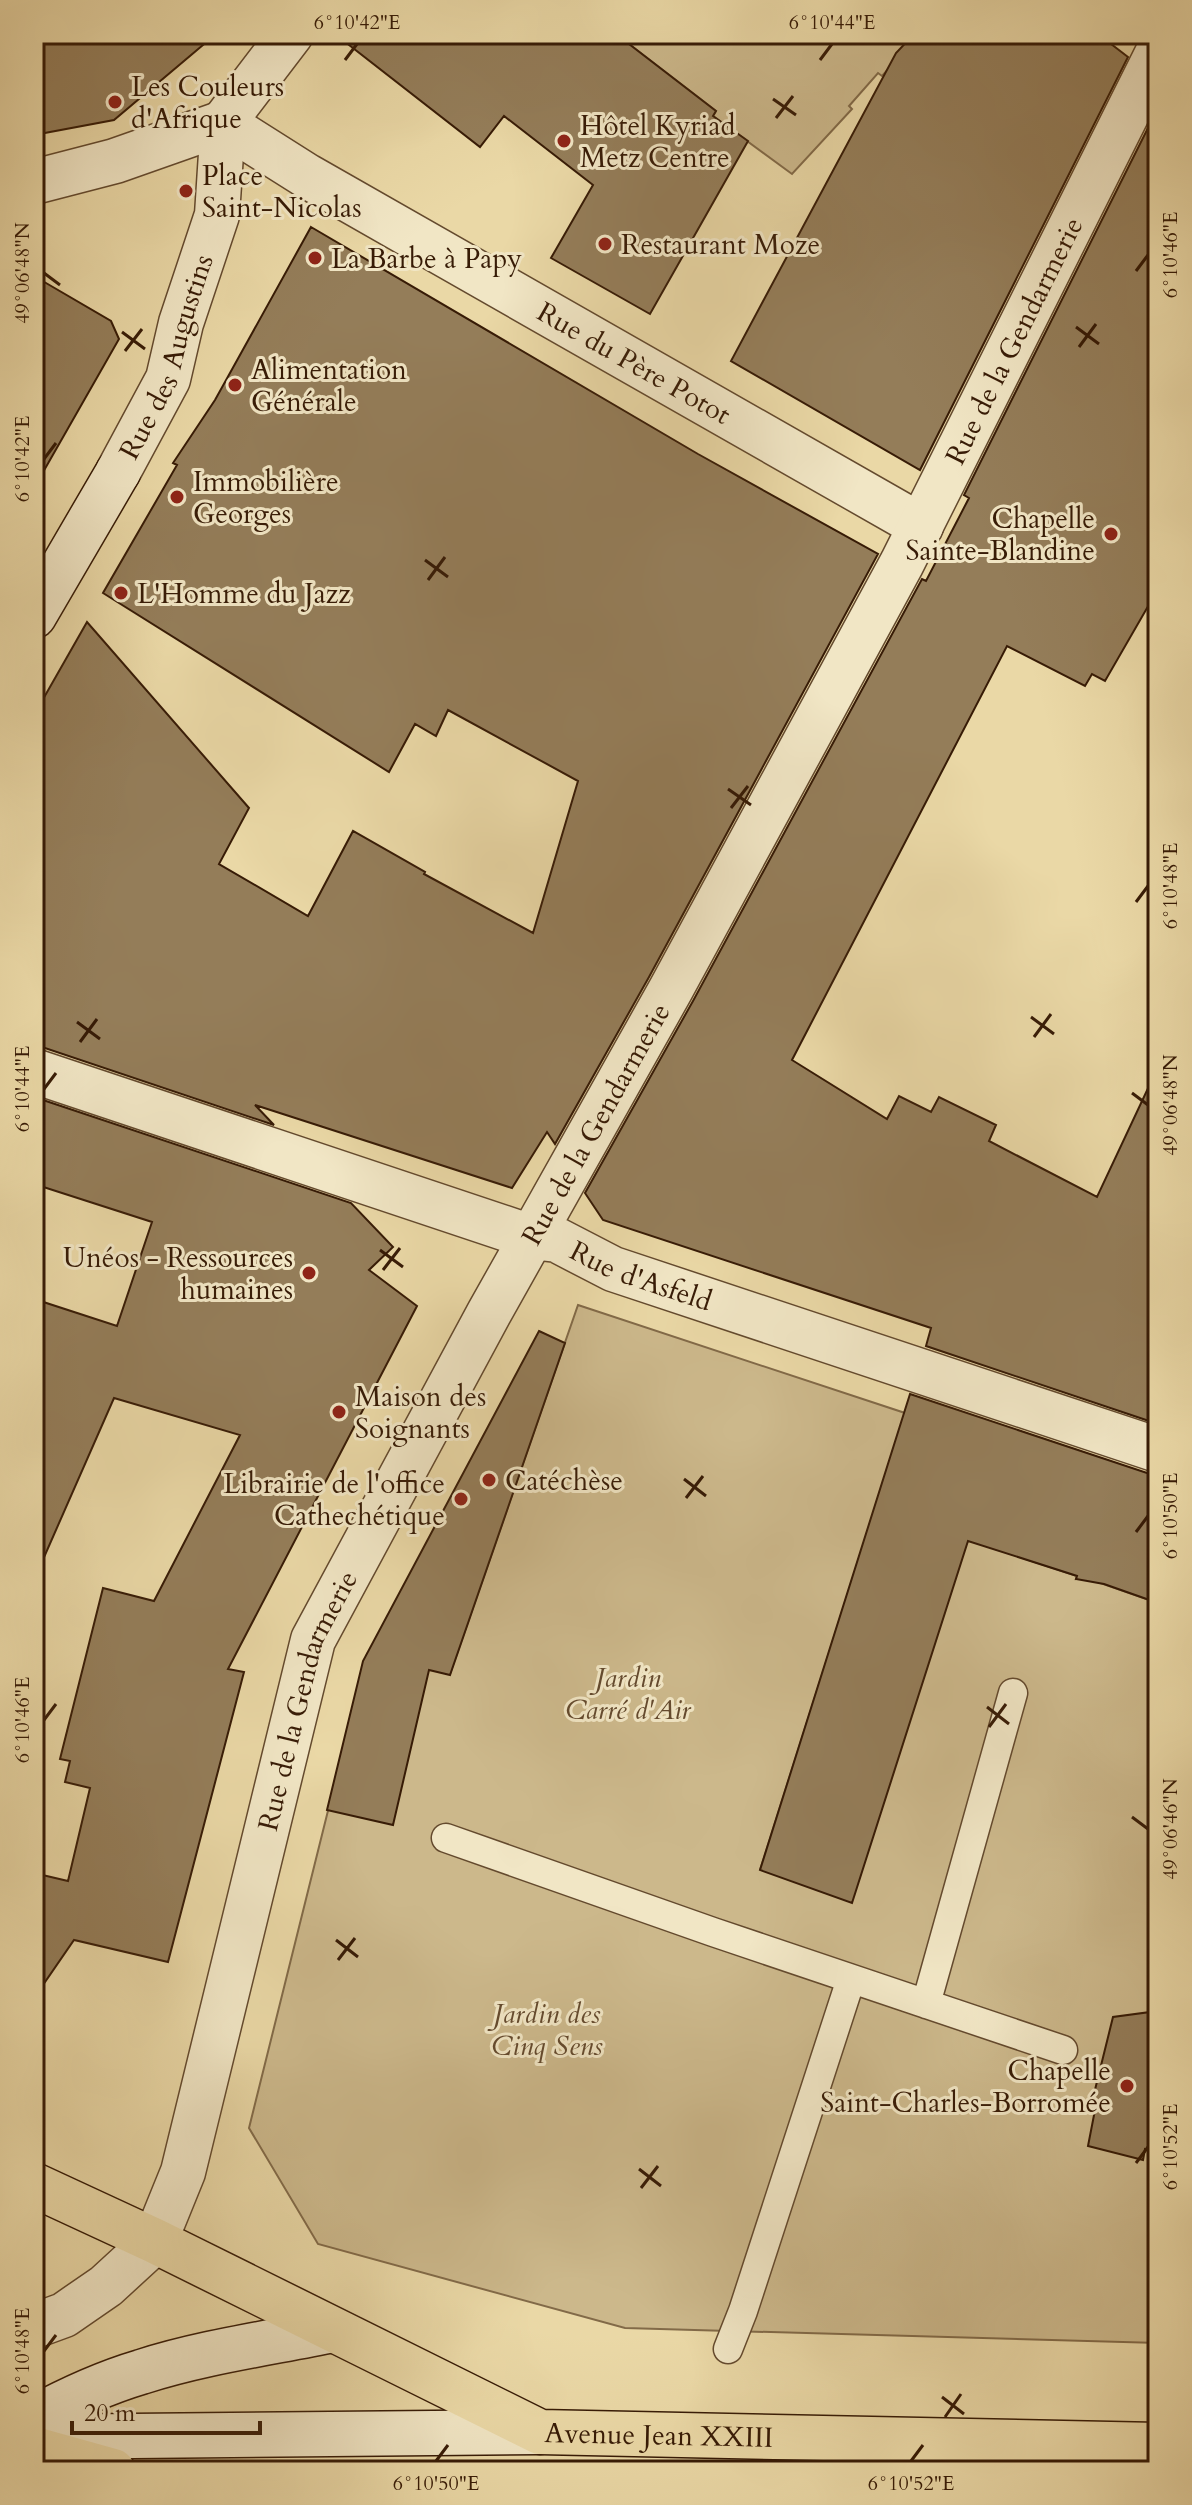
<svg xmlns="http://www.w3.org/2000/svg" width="1192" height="2505" viewBox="0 0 1192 2505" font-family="Cardo,serif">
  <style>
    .green { fill: #ccb88b; stroke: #826a48; stroke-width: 2 }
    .building { fill: #947d59; stroke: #371b06; stroke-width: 2 }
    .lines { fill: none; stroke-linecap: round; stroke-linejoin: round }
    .lane-casing { stroke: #644a2e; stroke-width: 31 }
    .street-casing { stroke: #644a2e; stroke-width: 47 }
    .secondary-casing { stroke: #371b06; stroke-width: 47 }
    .primary-casing { stroke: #371b06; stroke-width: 47 }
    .lane { stroke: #f1e6c5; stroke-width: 28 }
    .street { stroke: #f1e6c5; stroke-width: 44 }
    .secondary { stroke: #f1e6c5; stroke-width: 44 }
    .primary { stroke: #ead8a6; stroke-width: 44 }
    .ticks { fill: none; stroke: #371b06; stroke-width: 3 }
    .poi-dot { fill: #8f2418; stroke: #f1e6c5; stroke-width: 3 }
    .labels { text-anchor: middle; stroke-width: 6; stroke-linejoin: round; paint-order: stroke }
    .poi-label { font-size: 28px; fill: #371b06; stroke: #f1e6c5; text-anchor: start }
    .street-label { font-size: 28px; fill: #371b06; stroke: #f1e6c5 }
    .park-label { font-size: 28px; font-style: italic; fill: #644a2e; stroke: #f1e6c5 }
    .neatline { fill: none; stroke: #371b06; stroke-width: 3 }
    .ticks-label { font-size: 20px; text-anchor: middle; fill: #371b06 }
  </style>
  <rect width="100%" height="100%" fill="#ead8a6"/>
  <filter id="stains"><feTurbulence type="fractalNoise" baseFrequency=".0025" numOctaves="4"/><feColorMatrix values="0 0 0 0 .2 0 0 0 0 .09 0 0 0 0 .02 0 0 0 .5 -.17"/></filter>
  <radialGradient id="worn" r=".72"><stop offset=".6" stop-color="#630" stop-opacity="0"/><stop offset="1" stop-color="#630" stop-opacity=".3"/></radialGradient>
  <path class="green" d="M616 34H920L882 76 878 73 849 106 852 109 792 174 713 116 716 111Z
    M578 1305 905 1413 760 1870 968 1540 1077 1576 1076 1579 1086 1578 1158 1603V2343L625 2328 318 2244 249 2128 367 1654 450 1674Z"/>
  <path class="building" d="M34 34H216L114 120 34 135Z
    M335 34H616L716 111 713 116 748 141 650 314 551 258 593 185 504 116 480 147Z
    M914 34H1098L1128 57 920 470 731 361 896 53Z
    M1158 108V589L1105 681 1092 674 1085 686 1007 646 792 1060 887 1119 899 1096 931 1112 939 1097 996 1125 989 1141 1097 1197 1158 1067V1424L926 1346 931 1328 603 1220 585 1193 693 1001 922 579 926 581 969 498 964 495Z
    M311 227 698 454 878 554 649 977 555 1144 547 1132 512 1188 255 1105 274 1125 42 1047H34V715L87 622 249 808 219 864 308 916 353 831 425 872 424 874 533 933 578 781 448 710 436 736 415 724 389 772 103 593 177 465 173 463 215 400Z
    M34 276 111 321 119 339 34 488Z
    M34 1097 351 1203 393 1247 369 1270 417 1306 228 1669 244 1672 168 1962 74 1940 34 1998V1873L68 1881 90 1788 65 1782 70 1761 60 1759 103 1588 154 1601 240 1435 114 1398 34 1580V1299L117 1326 152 1222 34 1184Z
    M539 1331 565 1343 450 1675 429 1670 393 1825 327 1810 363 1661Z
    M910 1394 1150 1474H1158V1603L1104 1584 1076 1579 1077 1576 968 1541 852 1903 760 1870Z
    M1158 2011V2152L1145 2149 1143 2160 1088 2146 1095 2110H1090L1113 2017Z"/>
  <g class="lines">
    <g class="lane-casing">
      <path id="lane" d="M446 1838 713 1932 1063 2050
        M926 2004 1013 1693
        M728 2349 743 2311 851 1979"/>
    </g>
    <g class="street-casing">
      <g id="street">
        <path id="s1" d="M223 123 307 176 921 526"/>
        <path d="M223 123 291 34"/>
        <path d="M34 182 115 161 223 123"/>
        <path id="s2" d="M118 472 168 379 181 323 217 215 223 123"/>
        <path id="s3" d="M34 1071 531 1237 557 1240 613 1269 1158 1450"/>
        <path id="s4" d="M34 2326 64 2315 106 2286 155 2241 183 2172 313 1640 489 1313 671 989 902 563 1158 52"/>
      </g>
    </g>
    <g class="secondary-casing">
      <path id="secondary" d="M34 616 118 472
        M34 2418C69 2399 104 2383 141 2372 203 2352 270 2343 333 2330
        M34 2437 540 2432"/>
    </g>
    <g class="primary-casing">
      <g id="primary">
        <path id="s5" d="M34 2185 155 2241 540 2432 1158 2445"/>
        <path d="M34 2449 113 2471"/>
      </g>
    </g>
    <use href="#lane" class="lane"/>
    <use href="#street" class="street"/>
    <use href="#secondary" class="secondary"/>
    <use href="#primary" class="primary"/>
  </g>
  <path class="ticks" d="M345 60 357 44M820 60 832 44M773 99 796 115M776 118 793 96M1136 271 1148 255M44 273 60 285M1076 327 1099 344M122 332 145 349M1079 347 1096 324M125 351 142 329M44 459 56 443M425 560 448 577M428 580 445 557M728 789 751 805M731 808 748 786M1136 902 1148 886M1031 1017 1054 1034M77 1022 100 1039M1034 1037 1051 1014M80 1042 97 1019M44 1089 56 1073M1132 1093 1148 1105M380 1250 403 1267M383 1270 400 1248M684 1479 706 1496M686 1498 703 1476M1136 1532 1148 1516M987 1707 1009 1724M44 1720 56 1704M989 1727 1006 1704M1132 1817 1148 1829M336 1940 358 1957M338 1960 355 1938M1136 2163 1148 2147M639 2169 661 2186M641 2188 658 2166M44 2351 56 2335M942 2397 964 2414M945 2417 961 2394M436 2461 448 2445M911 2461 923 2445"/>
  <g class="poi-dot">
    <circle cx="115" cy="102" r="8"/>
    <circle cx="564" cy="141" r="8"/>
    <circle cx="186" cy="191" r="8"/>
    <circle cx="605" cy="244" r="8"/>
    <circle cx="315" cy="258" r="8"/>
    <circle cx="235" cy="385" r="8"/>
    <circle cx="177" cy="497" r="8"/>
    <circle cx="1111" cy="534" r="8"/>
    <circle cx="121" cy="593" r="8"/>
    <circle cx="309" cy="1273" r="8"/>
    <circle cx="339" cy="1412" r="8"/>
    <circle cx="489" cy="1480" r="8"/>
    <circle cx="461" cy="1499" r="8"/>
    <circle cx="1127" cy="2086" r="8"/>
  </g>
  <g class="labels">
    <g class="poi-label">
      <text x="131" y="96">Les Couleurs<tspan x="131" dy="32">d'Afrique</tspan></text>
      <text x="580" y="135">Hôtel Kyriad<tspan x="580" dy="32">Metz Centre</tspan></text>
      <text x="202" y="185">Place<tspan x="202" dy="32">Saint-Nicolas</tspan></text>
      <text x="621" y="254">Restaurant Moze</text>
      <text x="331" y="268">La Barbe à Papy</text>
      <text x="251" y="379">Alimentation<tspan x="251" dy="32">Générale</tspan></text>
      <text x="193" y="491">Immobilière<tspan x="193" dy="32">Georges</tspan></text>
      <text x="1095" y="528" text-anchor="end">Chapelle<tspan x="1095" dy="32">Sainte-Blandine</tspan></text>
      <text x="137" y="603">L'Homme du Jazz</text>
      <text x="293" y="1267" text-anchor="end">Unéos - Ressources<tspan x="293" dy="32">humaines</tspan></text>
      <text x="355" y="1406">Maison des<tspan x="355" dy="32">Soignants</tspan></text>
      <text x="505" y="1490">Catéchèse</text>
      <text x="445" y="1493" text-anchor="end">Librairie de l'office<tspan x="445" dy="32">Cathechétique</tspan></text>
      <text x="1111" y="2080" text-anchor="end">Chapelle<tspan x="1111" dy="32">Saint-Charles-Borromée</tspan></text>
    </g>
    <g class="street-label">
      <text dy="10" stroke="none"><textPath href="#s4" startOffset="2248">Rue de la Gendarmerie</textPath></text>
      <text dy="10" stroke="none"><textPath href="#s2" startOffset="126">Rue des Augustins</textPath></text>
      <text dy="10" stroke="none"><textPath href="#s1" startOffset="476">Rue du Père Potot</textPath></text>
      <text dy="10" stroke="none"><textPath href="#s4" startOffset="1360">Rue de la Gendarmerie</textPath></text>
      <text dy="10" stroke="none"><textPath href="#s3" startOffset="642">Rue d'Asfeld</textPath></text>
      <text dy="10" stroke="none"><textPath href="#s4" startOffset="712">Rue de la Gendarmerie</textPath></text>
      <text dy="10" stroke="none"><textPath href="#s5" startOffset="682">Avenue Jean XXIII</textPath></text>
    </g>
    <g class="park-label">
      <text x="628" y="1687">Jardin<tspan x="628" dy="32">Carré d'Air</tspan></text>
      <text x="547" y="2023">Jardin des<tspan x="547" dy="32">Cinq Sens</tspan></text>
    </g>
  </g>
  <rect width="1192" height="2505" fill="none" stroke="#ead8a6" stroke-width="88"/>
  <path d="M72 2421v12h188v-12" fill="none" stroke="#371b06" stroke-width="4"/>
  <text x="84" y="2421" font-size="24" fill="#371b06" stroke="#f1e6c5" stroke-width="6" paint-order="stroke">20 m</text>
  <rect x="44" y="44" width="1104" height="2417" class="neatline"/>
  <g class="ticks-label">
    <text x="357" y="29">6°10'42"E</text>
    <text x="832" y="29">6°10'44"E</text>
    <text transform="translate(1170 255) rotate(-90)" y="7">6°10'46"E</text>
    <text transform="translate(22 273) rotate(-90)" y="7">49°06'48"N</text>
    <text transform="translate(22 459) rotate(-90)" y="7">6°10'42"E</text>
    <text transform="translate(1170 886) rotate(-90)" y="7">6°10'48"E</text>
    <text transform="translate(22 1089) rotate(-90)" y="7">6°10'44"E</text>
    <text transform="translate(1170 1105) rotate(-90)" y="7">49°06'48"N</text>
    <text transform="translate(1170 1516) rotate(-90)" y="7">6°10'50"E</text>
    <text transform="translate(22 1720) rotate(-90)" y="7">6°10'46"E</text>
    <text transform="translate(1170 1829) rotate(-90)" y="7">49°06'46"N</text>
    <text transform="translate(1170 2147) rotate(-90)" y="7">6°10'52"E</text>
    <text transform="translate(22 2351) rotate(-90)" y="7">6°10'48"E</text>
    <text x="436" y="2490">6°10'50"E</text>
    <text x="911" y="2490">6°10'52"E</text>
  </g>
  <rect width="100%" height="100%" filter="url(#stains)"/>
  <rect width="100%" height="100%" fill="url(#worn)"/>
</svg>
